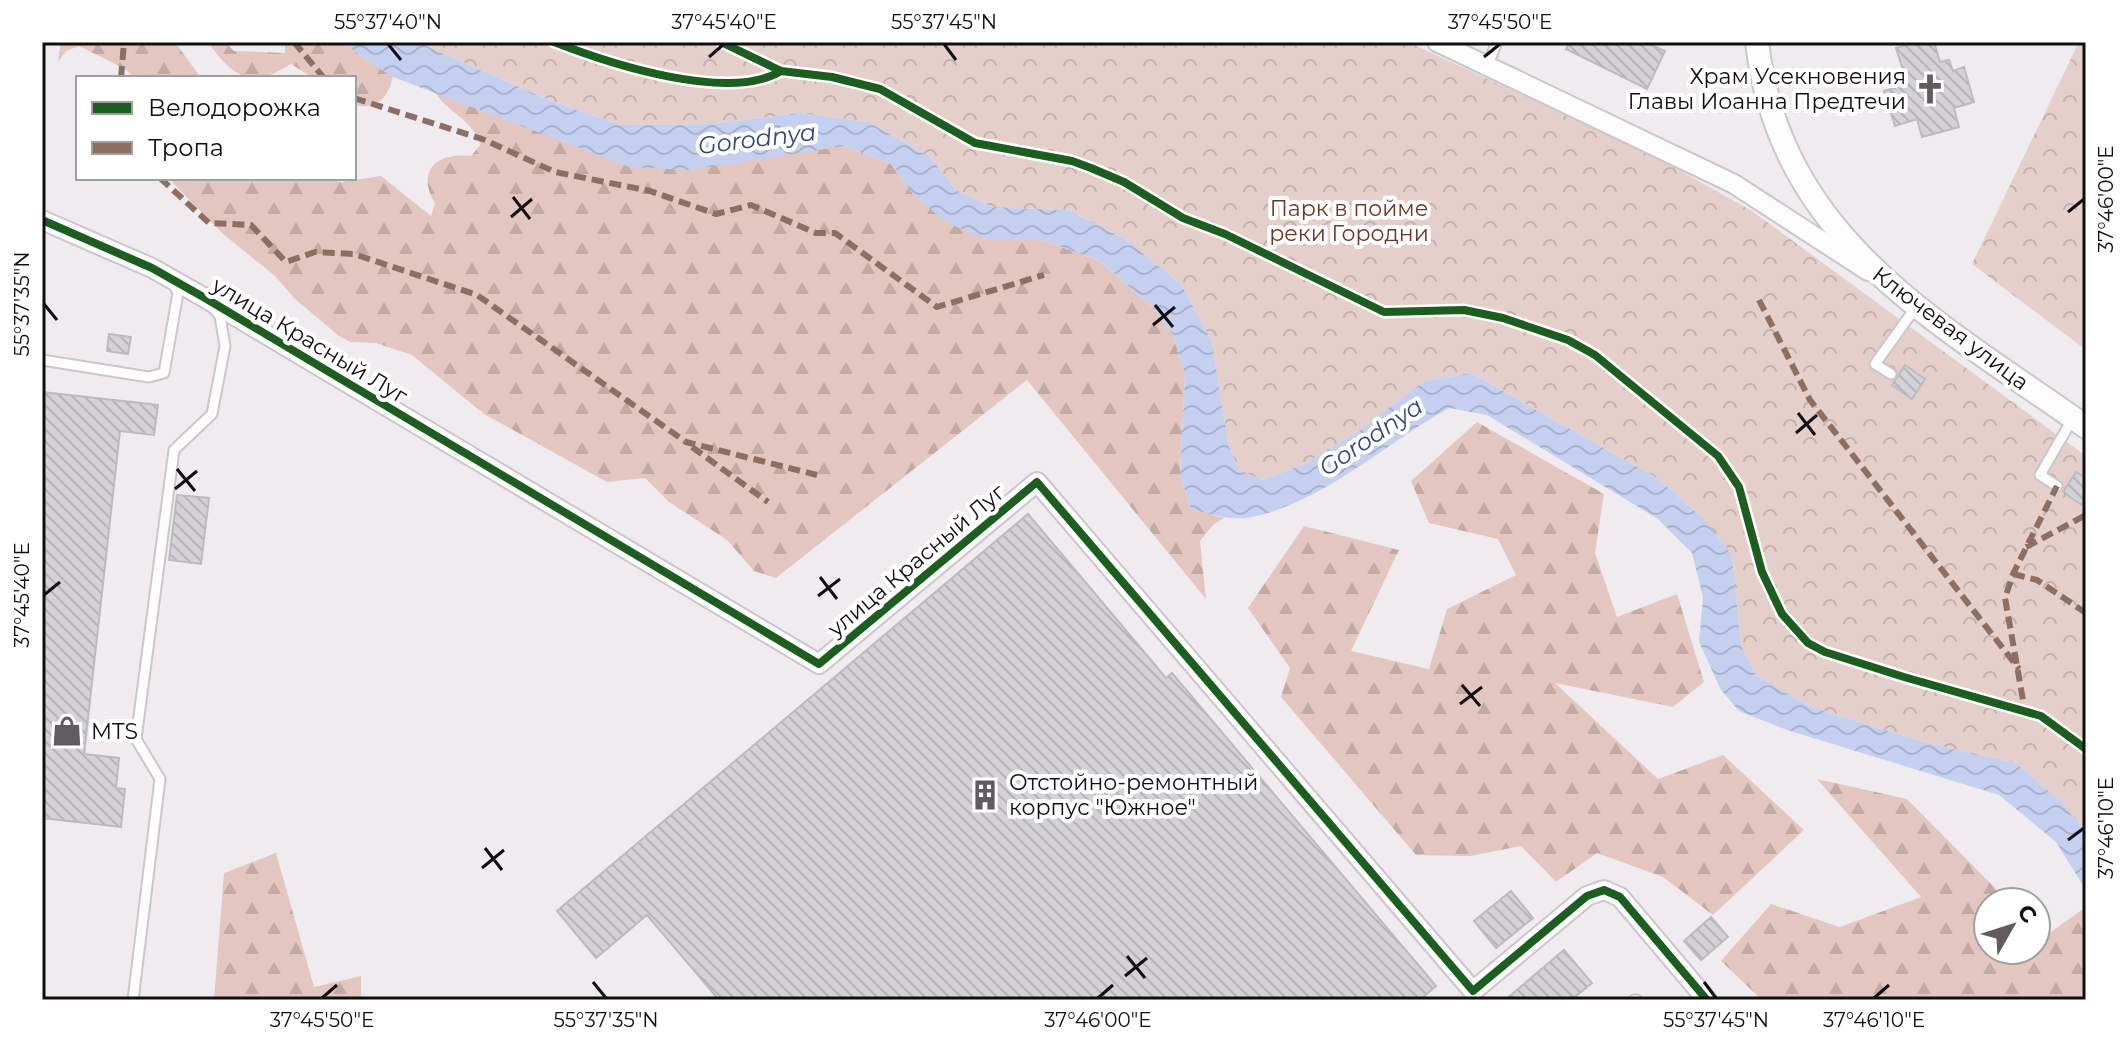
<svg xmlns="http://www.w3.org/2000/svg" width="2128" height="1042" viewBox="0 0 2128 1042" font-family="Montserrat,sans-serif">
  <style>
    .forest { fill: url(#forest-firs) }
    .park { fill: url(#park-crowns) }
    .water { fill: url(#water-waves) }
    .building { fill: url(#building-back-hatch); stroke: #bcbabe; stroke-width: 2 }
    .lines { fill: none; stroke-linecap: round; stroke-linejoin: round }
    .service-casing { stroke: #cac6c9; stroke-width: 13 }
    .minor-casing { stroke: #cac6c9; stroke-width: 22 }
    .tertiary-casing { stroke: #cac6c9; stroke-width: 26 }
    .service { stroke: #fdfcfd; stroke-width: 9 }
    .minor { stroke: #fdfcfd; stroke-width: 18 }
    .tertiary { stroke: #fdfcfd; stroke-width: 22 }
    .quiet { stroke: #8d6e63; stroke-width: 6; stroke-dasharray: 12 6; stroke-linecap: butt }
    .cycleway-casing { stroke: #fff; stroke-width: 13 }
    .cycleway { stroke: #1b5e20; stroke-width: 8 }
    .ticks { fill: none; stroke: #110e11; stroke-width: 3 }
    .labels { text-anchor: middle; stroke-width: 8; stroke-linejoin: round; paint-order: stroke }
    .poi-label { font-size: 22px; fill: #110e11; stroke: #fff; text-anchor: start }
    .park-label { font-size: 22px; fill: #733422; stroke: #fff }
    .street-label { font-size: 22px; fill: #110e11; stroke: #fff }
    .water-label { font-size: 24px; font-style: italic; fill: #31477c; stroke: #fff }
    .neatline { fill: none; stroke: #110e11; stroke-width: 3 }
    .ticks-label { font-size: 20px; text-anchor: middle; fill: #110e11 }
  </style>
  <defs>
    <pattern id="forest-firs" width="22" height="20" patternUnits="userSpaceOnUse" patternTransform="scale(2)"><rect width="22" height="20" fill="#e4c6c0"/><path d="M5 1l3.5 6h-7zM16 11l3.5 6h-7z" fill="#c3a9a4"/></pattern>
    <pattern id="park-crowns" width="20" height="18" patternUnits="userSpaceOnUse" patternTransform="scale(2)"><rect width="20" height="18" fill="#e4cfcb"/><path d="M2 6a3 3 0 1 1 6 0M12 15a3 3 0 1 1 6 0" fill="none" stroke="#c3b1ad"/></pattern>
    <pattern id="water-waves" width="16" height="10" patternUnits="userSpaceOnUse" patternTransform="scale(2)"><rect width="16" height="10" fill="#c5d0f0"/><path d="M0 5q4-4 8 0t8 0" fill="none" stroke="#a8b1cd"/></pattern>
    <pattern id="building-back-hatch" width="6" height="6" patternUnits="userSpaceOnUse" patternTransform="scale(2)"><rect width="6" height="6" fill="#d4d2d6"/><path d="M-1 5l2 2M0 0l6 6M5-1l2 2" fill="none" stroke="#b5b3b7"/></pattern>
  </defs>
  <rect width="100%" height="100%" fill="#f0ebef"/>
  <path class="forest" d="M61 42H175L201 78H135L125 69 79 46 66 51 58 62Z
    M208 42H225L234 51 285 53V42H341L393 77C388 98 377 110 354 105V78H313L291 64C252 89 234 79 208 42Z
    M435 92 528 126 772 156 844 146 891 164 916 198 987 240H1042L1100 261 1153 308 1173 335 1185 376 1180 475 1191 509 1224 518 1213 525 1200 541 1206 599 1027 380 776 578 754 571 727 540 669 502 645 478 607 482 484 414 412 355 376 343 350 342 339 336 295 299 275 276 223 234 168 178H325L341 182 381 176 431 216 435 203C415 170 438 152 471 156L481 144C468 115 447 113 435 92Z
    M1477 422 1604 494 1595 553 1617 617 1677 594 1704 682 1673 707 1555 683 1658 779 1723 755 1804 830 1713 915 1663 877 1597 853 1556 882 1521 846 1470 856 1416 855 1281 697 1290 668 1248 608 1304 526 1399 550 1351 651 1429 669 1447 609 1516 575 1498 539 1429 523 1411 481Z
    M1817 779 1907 799 2009 902H1988V950H2036V930L2044 937 2083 909 2086 913V1000H1762L1721 961 1771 904 1840 927 1921 897Z
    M276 853 314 987 361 976V1000H214L224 873Z"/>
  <path class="park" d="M417 42H1408L1654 156 1752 211 2086 456V831L2058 799 2016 763 1927 743 1811 707 1756 675 1741 646 1732 555 1704 519 1657 478 1471 373 1424 381 1360 430 1306 463 1263 480 1239 470 1228 444 1212 342 1181 284 1125 239 1068 210 992 207 956 190 929 156 868 122 800 113 712 124 620 125 544 98Z
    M2079 42H2086V350L1972 264Z"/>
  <path class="water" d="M341 42H417L544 98 620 125 712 124 800 113 868 122 929 156 956 190 992 207 1068 210 1125 239 1181 284 1212 342 1228 444 1239 470 1263 480 1306 463 1360 430 1424 381 1471 373 1657 478 1704 519 1732 555 1741 646 1756 675 1811 707 1927 743 2016 763 2058 799 2086 831V890L2056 842 1999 795 1787 730 1739 711 1721 690 1699 642 1703 597 1692 553 1658 519 1487 415 1449 408C1386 443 1329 498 1257 516 1235 522 1213 515 1191 509L1180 475 1185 376 1173 335 1153 308 1100 261 1042 240H987L948 223 916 198 891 164 844 146 689 170 629 167 393 77Z"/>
  <path class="building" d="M1570 42H1645L1665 51 1647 89 1566 49Z
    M1916 42H1934L1940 62 1949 60 1953 71 1964 67 1974 102 1954 108 1959 127 1922 137 1917 119 1895 126 1884 91 1895 88 1892 77 1904 73 1896 48Z
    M109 334 131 337 128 354 107 351Z
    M1905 365 1925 379 1912 399 1892 385Z
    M42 392 158 405 154 435 120 431 84 754 119 758 116 788 125 789 121 827 42 818Z
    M2076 472 2086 478V499L2082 505 2063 492Z
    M177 495 209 498 201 564 169 560Z
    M1028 514 1166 678 1172 673 1436 986 1420 1000H719L647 915 596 958 557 911Z
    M1511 891 1533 918 1496 948 1474 921Z
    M1711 917 1728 937 1701 960 1684 941Z
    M1564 950 1592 983 1571 1000H1505Z"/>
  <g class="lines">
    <g class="service-casing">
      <path id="service" d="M1487 67 1497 42
        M42 360 149 377 164 373 178 293 174 285
        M1891 374 1875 364 1916 307
        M2057 486 2040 475 2073 418
        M133 1000 160 779 136 739 174 450 212 414 225 346 220 316 215 310
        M1634 1000H1637"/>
    </g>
    <g class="minor-casing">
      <path id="minor" d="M1437 42 1734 184 1868 271
        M42 220 152 268 205 298 819 664 1037 482 1473 991 1587 896 1604 890 1620 897 1707 1000"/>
    </g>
    <g class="tertiary-casing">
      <path id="tertiary" d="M1757 42C1780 241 1940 323 2086 427"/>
    </g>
    <use href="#service" class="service"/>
    <use href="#minor" class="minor"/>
    <use href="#tertiary" class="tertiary"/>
    <path class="quiet" d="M294 42 324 78
      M121 78 124 42
      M354 98 485 140 555 172 650 191 716 214 751 205 816 233H835L937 307 1044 275
      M160 178 209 223 251 225 286 262 315 252 354 254 477 295 686 442 817 475
      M1759 300 1810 400 2019 669
      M692 447 768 502
      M2026 547 2086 515
      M2013 574 2037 580 2086 613
      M2026 717 2005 598 2013 574 2057 486"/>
    <g class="cycleway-casing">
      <path id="cycleway" d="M554 42C608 63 728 103 781 71
        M721 42 781 71 832 77 880 89 975 143 1072 161 1091 168 1124 182 1183 218 1225 234 1384 312 1464 310 1503 318 1568 340 1595 355 1718 456 1739 487 1762 572 1782 614 1808 643 1825 652 1904 677 2041 716 2086 749
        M42 220 152 268 205 298 819 664 1037 482 1473 991 1587 896 1604 890 1620 897 1707 1000"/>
    </g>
    <use href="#cycleway" class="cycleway"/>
  </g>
  <path class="ticks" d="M388 44 401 60M944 44 956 60M709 57 724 44M1484 57 1500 44M513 197 530 219M2068 212 2084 199M511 217 532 199M44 304 57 320M1155 305 1173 327M1153 325 1175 307M1798 413 1815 435M1796 433 1817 415M177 469 195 491M175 489 197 471M820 577 837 599M44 595 60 582M818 596 840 579M1462 685 1480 706M1460 704 1482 687M2068 840 2084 828M485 848 502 870M482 868 504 850M1127 956 1145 978M1125 976 1147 958M593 982 606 998M1704 982 1716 998M322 998 337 985M1098 998 1113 985M1874 998 1889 985"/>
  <defs>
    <g id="church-bare" transform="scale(2.4)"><path d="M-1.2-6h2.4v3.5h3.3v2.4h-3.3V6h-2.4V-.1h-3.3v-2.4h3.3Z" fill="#5f5b5f" stroke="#fff" stroke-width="2.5" paint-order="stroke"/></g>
    <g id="shop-bare" transform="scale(2.4)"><path d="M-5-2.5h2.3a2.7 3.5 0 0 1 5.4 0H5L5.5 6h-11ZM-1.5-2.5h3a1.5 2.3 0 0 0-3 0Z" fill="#5f5b5f" stroke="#fff" stroke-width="2.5" paint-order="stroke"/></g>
    <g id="building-bare" transform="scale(2.4)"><path d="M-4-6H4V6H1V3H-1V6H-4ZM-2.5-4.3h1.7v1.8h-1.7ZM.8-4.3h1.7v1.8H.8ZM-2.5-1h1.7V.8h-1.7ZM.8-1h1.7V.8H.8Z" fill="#5f5b5f" stroke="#fff" stroke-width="2.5" paint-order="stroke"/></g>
  </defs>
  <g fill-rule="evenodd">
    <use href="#church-bare" x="1930" y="89"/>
    <use href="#shop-bare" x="67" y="731"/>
    <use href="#building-bare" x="985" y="795"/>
  </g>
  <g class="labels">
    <g class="poi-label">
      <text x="1906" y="84" text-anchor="end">Храм Усекновения<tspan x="1906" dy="25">Главы Иоанна Предтечи</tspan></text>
      <text x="91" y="739">MTS</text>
      <text x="1009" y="790">Отстойно-ремонтный<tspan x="1009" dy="25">корпус "Южное"</tspan></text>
    </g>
    <g class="park-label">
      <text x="1349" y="216">Парк в пойме<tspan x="1349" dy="25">реки Городни</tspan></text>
    </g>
    <g class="street-label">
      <text transform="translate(1951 328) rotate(37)" y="8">Ключевая улица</text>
      <text transform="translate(310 340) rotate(31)" y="8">улица Красный Луг</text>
      <text transform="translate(916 560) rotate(-40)" y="8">улица Красный Луг</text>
    </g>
    <g class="water-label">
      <text transform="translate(757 139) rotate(-7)" y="8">Gorodnya</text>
      <text transform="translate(1371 437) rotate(-34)" y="8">Gorodnya</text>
    </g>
  </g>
  <rect width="2128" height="1042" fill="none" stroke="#ffffff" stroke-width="88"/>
  <rect x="76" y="76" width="280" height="104" fill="#ffffff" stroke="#a09fa0" stroke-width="2"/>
  <rect x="92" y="102" width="40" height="12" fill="#1b5e20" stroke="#a09fa0" stroke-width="2"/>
  <text x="148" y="116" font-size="24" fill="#110e11">Велодорожка</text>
  <rect x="92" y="142" width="40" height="12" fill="#8d6e63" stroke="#a09fa0" stroke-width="2"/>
  <text x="148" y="156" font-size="24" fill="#110e11">Тропа</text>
  <g transform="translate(2012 926) rotate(51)"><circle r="38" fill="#ffffff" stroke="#a09fa0" stroke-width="2"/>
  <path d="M0-6L14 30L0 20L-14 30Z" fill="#5f5b5f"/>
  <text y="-12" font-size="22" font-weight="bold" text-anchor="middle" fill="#110e11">С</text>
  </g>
  <rect x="44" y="44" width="2040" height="954" class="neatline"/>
  <g class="ticks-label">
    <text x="388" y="29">55°37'40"N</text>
    <text x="724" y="29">37°45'40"E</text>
    <text x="944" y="29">55°37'45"N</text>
    <text x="1500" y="29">37°45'50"E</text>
    <text transform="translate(2106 199) rotate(-90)" y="7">37°46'00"E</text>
    <text transform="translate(22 304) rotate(-90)" y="7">55°37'35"N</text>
    <text transform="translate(22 595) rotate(-90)" y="7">37°45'40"E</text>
    <text transform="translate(2106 828) rotate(-90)" y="7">37°46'10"E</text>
    <text x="322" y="1027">37°45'50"E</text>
    <text x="606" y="1027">55°37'35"N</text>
    <text x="1098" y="1027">37°46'00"E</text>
    <text x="1716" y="1027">55°37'45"N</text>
    <text x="1874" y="1027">37°46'10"E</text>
  </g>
</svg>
